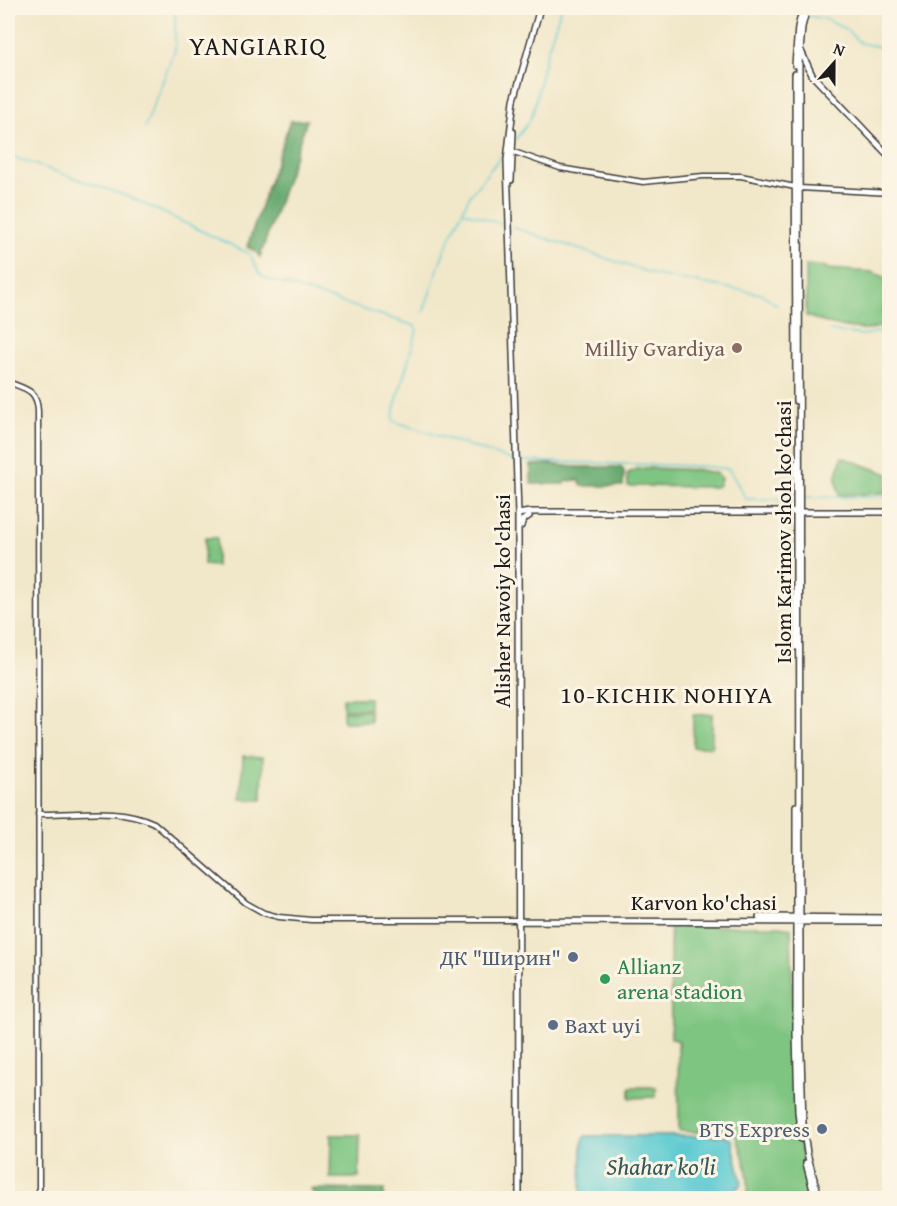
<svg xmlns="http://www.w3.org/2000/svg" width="897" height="1206" viewBox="0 0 897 1206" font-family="'Gentium Book Plus',serif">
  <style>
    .green { fill: #7ec581; stroke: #4d704e; stroke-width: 1.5 }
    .forest { fill: #66aa6f; stroke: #416346; stroke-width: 1.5 }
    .water { fill: #5dcbd1; stroke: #3c7476; stroke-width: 1.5 }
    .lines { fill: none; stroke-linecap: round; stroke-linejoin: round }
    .stream { stroke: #5dcbd1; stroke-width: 1.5 }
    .minor-casing { stroke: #3c3a36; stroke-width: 7 }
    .major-casing { stroke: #3c3a36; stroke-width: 8 }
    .minor { stroke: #fff; stroke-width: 4 }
    .major { stroke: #fff; stroke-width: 5 }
    .education-dot { fill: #8d6e63; stroke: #fcf5e5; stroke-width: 2 }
    .service-dot { fill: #5c6f8a; stroke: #fcf5e5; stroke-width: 2 }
    .leisure-dot { fill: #2e9e5b; stroke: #fcf5e5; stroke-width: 2 }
    .labels { text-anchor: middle; stroke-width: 6; stroke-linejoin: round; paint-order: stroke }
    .education-label { font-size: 22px; fill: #785e54; stroke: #fcf5e5; text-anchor: end }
    .street-label { font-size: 22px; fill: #1c1c1c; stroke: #fcf5e5 }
    .service-label { font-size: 22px; fill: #4e5e75; stroke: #fcf5e5; text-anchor: end }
    .leisure-label { font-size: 22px; fill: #27864d; stroke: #fcf5e5; text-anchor: start }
    .neighbourhood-label { font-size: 24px; letter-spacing: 1.5px; fill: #1c1c1c; stroke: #fcf5e5 }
    .water-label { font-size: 24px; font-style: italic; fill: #33595b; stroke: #fcf5e5 }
    .quarter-label { font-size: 26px; letter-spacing: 1.5px; fill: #1c1c1c; stroke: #fcf5e5 }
  </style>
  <rect width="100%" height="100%" fill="#fcf5e5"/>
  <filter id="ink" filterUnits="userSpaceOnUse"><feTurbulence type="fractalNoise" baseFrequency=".0167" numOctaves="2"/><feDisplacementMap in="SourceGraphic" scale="12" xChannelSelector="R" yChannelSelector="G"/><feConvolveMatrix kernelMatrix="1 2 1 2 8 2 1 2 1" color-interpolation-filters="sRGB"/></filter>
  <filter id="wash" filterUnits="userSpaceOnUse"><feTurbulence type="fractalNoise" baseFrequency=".008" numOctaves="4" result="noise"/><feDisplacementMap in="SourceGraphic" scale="24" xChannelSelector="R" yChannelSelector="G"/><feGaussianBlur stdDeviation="1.35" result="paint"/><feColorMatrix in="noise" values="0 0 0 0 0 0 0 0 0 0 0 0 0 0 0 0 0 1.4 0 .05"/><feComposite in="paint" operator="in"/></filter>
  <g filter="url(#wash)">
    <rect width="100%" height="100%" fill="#f1e7c9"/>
    <path class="green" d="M806 265 826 267 827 269 872 272 889 279V294L885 304 883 313 889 315V325L867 330 832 325 806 316Z
      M842 457 888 474 885 493 839 495 836 478Z
      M647 468 700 470 718 474 721 479 719 485 716 487 628 486 627 474 636 469Z
      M205 538H217L216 566 204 565Z
      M343 698H369V709H343Z
      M343 711H370V722H343Z
      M712 714V747H693V715Z
      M243 756 263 757 262 800 241 799Z
      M670 926H780L791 928 795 1113 803 1160 813 1198H730L748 1193C750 1175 742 1150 735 1134L679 1131 678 1041 671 1038Z
      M630 1087H656V1097L630 1098Z
      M331 1135H360L359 1178H330Z"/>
    <path class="forest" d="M307 120 260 257 255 251 247 247 290 121Z
      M549 464 575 467H621L624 471 623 486H582L579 480 566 481 565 484H531V465Z
      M310 1189 384 1190V1198H317Z"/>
    <path class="water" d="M585 1136H724L732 1140 742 1184C734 1193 707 1198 696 1197 691 1196 687 1193 682 1192L676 1198H581L582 1143Z"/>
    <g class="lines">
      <path class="stream" d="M766 8C776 14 787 10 798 13
        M809 16 825 19 837 25 846 29 860 43 890 49
        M145 127 175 50V8
        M516 139 529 122 533 113 545 58 561 8
        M8 155 132 198 250 254 259 273 265 278 415 326 417 330 394 410 393 421 515 461
        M463 211 507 226
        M512 227 656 275 762 294 777 305
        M423 313 443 254 469 197 505 151
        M831 331 863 335 890 330
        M519 461 700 466 729 469 746 499H791
        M804 497H890"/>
    </g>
  </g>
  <g filter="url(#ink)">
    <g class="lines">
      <g class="minor-casing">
        <path id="minor" d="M511 151 560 168 643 182 703 176H741L800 188 890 193
          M8 382C25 389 37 389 38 411L39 1198
          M38 814C77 815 118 806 154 823L246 903 264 913 279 917 311 920H518"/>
      </g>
      <g class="major-casing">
        <path id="major" d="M807 8 802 27 799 64 800 1019 803 1124 807 1153 819 1198
          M801 51 812 75 890 157
          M795 65 798 27 803 8
          M795 74 796 401
          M511 180 513 132
          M518 514 530 512H890
          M521 526 523 520 529 516
          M796 647V464
          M796 806V1032L798 1111 801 1139
          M759 917 890 918
          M519 921 890 922
          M806 1163 815 1198
          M519 1198 518 514 507 160 514 100 540 8"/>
      </g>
      <use href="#minor" class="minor"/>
      <use href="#major" class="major"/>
    </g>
  </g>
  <circle class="education-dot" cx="737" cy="348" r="6"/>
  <g class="service-dot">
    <circle cx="573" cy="957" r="6"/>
    <circle cx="553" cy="1025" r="6"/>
    <circle cx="822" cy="1129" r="6"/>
  </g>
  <circle class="leisure-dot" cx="605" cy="979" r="6"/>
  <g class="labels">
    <g class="education-label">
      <text x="725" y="356">Milliy Gvardiya</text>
    </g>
    <g class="street-label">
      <text transform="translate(783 532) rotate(-90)" y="8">Islom Karimov shoh ko'chasi</text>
      <text transform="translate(502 601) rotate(-90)" y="8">Alisher Navoiy ko'chasi</text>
      <text x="704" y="910">Karvon ko'chasi</text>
    </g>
    <g class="service-label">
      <text x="561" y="965">ДК "Ширин"</text>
      <text x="565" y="1033" text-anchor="start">Baxt uyi</text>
      <text x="810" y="1137">BTS Express</text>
    </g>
    <g class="leisure-label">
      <text x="617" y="974">Allianz<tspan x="617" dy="25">arena stadion</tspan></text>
    </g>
    <g class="neighbourhood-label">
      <text x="667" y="703">10-KICHIK NOHIYA</text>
    </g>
    <g class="water-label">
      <text x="661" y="1175">Shahar ko'li</text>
    </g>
    <g class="quarter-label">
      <text x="258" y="55">YANGIARIQ</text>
    </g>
  </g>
  <rect width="897" height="1206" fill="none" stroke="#fcf5e5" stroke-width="30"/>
  <g transform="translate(834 63) rotate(21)" stroke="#fcf5e5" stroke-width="4.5" paint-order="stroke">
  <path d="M0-4.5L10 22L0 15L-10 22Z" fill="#1c1c1c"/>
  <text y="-9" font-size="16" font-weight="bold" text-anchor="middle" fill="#1c1c1c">N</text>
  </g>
</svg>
